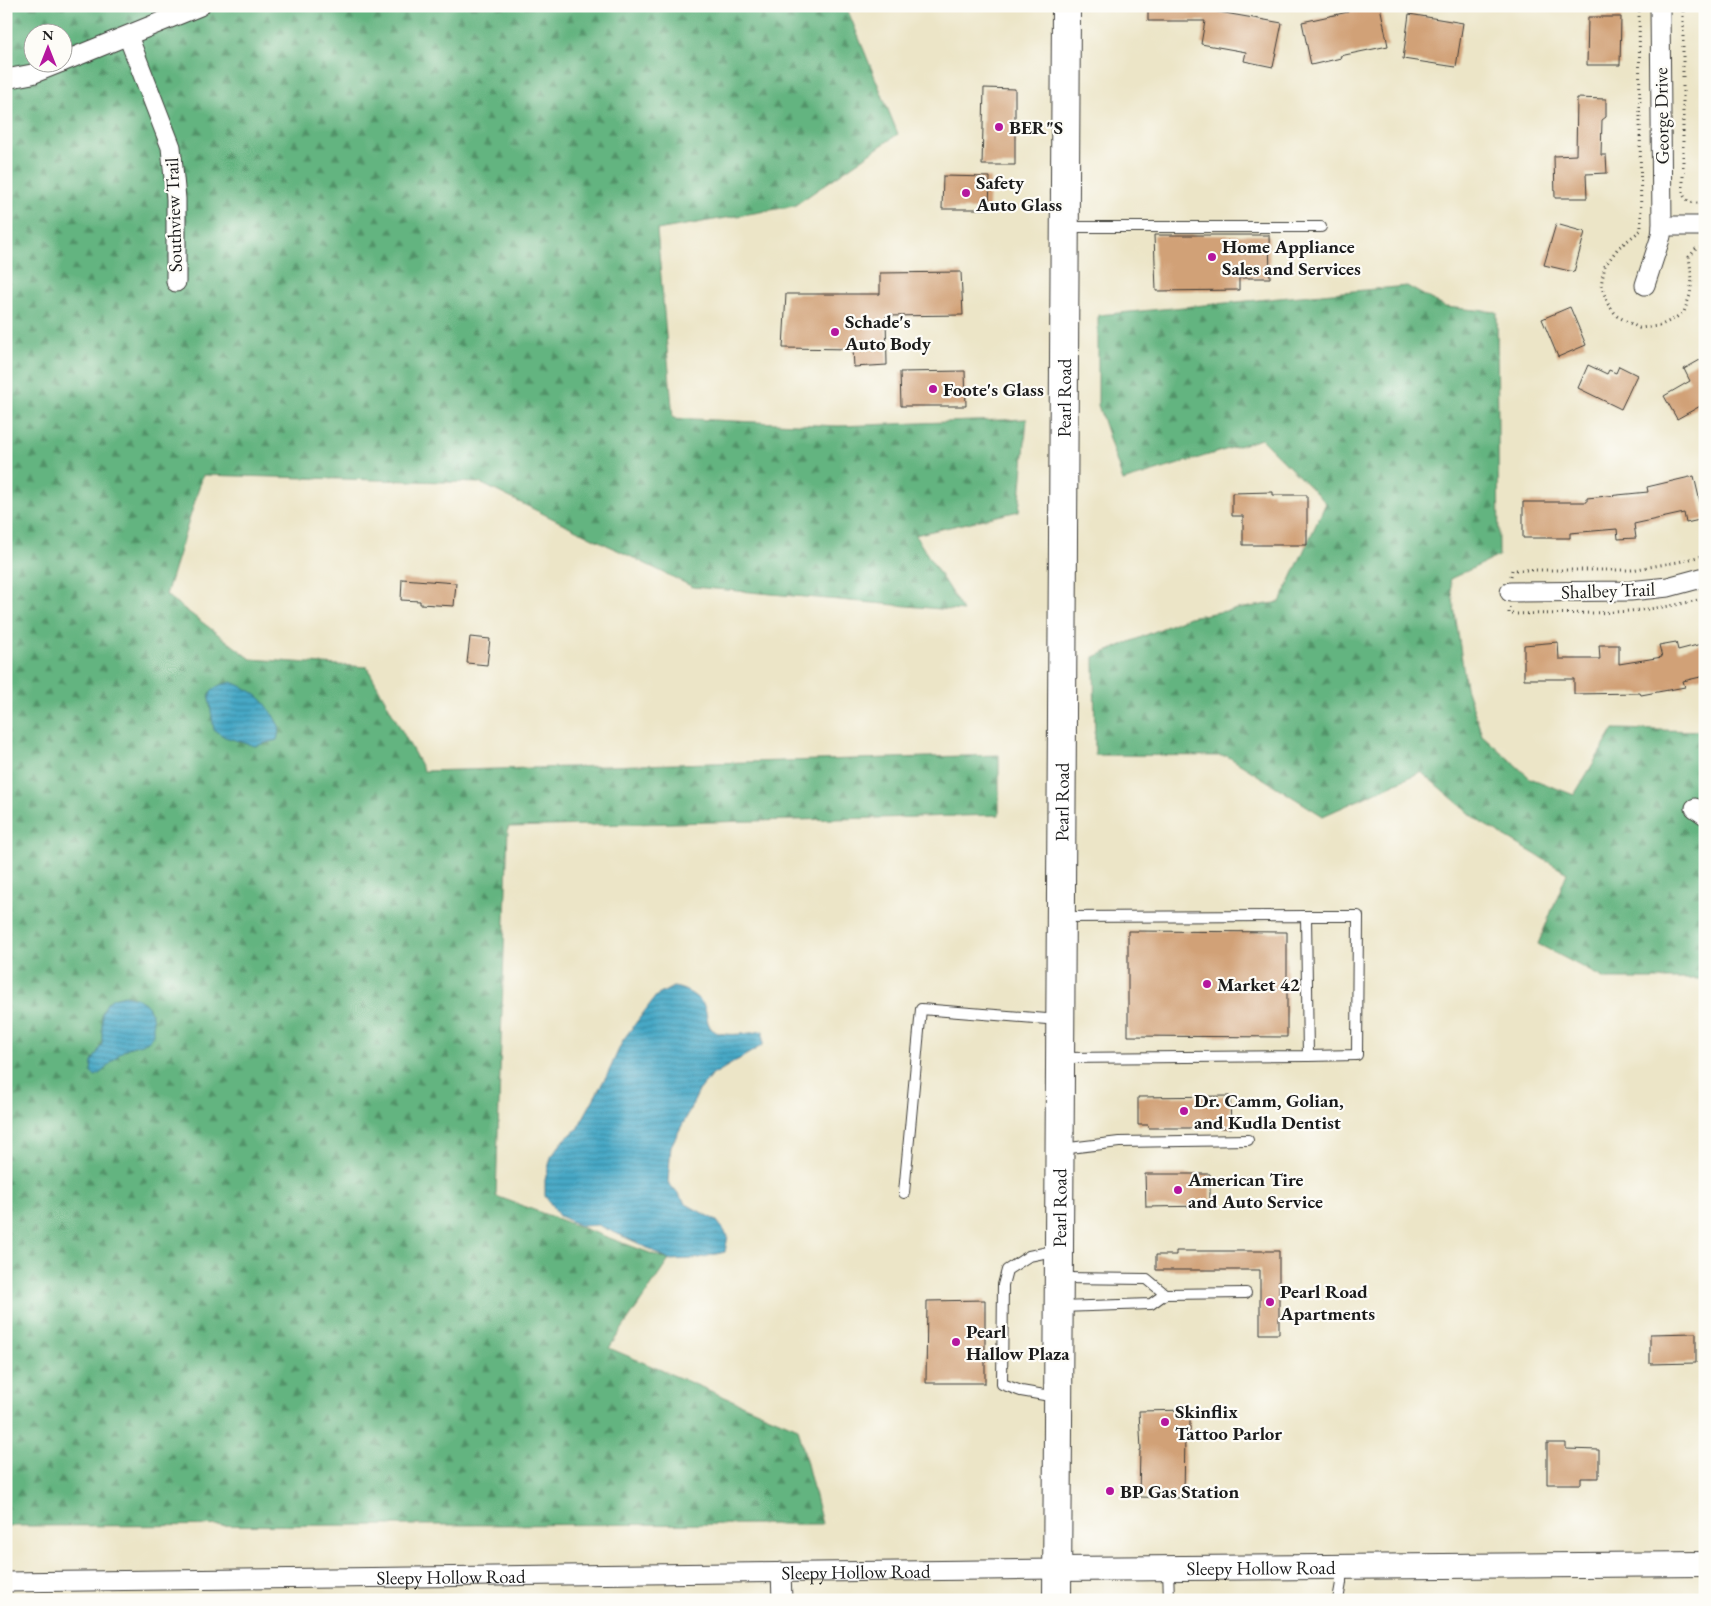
<svg xmlns="http://www.w3.org/2000/svg" width="1711" height="1606" viewBox="0 0 1711 1606" font-family="'EB Garamond',serif">
  <style>
    .forest { fill: url(#forest-firs); stroke: #40684e; fill-rule: evenodd }
    .water { fill: url(#water-rules); stroke: #316271 }
    .building { fill: #d1a177 }
    .lines { fill: none; stroke-linecap: round; stroke-linejoin: round }
    .service-casing { stroke: #3b3a36; stroke-width: 12 }
    .minor-casing { stroke: #3b3a36; stroke-width: 21 }
    .tertiary-casing { stroke: #3b3a36; stroke-width: 26 }
    .primary-casing { stroke: #3b3a36; stroke-width: 30 }
    .path { stroke: #3b3a36; stroke-width: 3; stroke-dasharray: 1 4; stroke-linecap: butt }
    .service { stroke: #fff; stroke-width: 10 }
    .minor { stroke: #fff; stroke-width: 19 }
    .tertiary { stroke: #fff; stroke-width: 24 }
    .primary { stroke: #fff; stroke-width: 28 }
    .poi-dot { fill: #b5179e; stroke: #fdfcf7; stroke-width: 2 }
    .labels { text-anchor: middle; stroke-width: 4.5; stroke-linejoin: round; paint-order: stroke }
    .street-label { font-size: 19px; fill: #1c1c1c; stroke: #fdfcf7 }
    .poi-label { font-size: 19px; font-weight: bold; fill: #1c1c1c; stroke: #fdfcf7; text-anchor: start }
  </style>
  <defs>
    <pattern id="forest-firs" width="22" height="20" patternUnits="userSpaceOnUse" patternTransform="scale(1.25)"><rect width="22" height="20" fill="#63b480"/><path d="M5 1l3.5 6h-7zM16 11l3.5 6h-7z" fill="#519268"/></pattern>
    <pattern id="water-rules" width="6" height="5" patternUnits="userSpaceOnUse" patternTransform="scale(1.25)"><rect width="6" height="5" fill="#46a8c6"/><path d="M0 2.5h6" fill="none" stroke="#3a88a0"/></pattern>
  </defs>
  <rect width="100%" height="100%" fill="#fdfcf7"/>
  <filter id="ink" filterUnits="userSpaceOnUse"><feTurbulence type="fractalNoise" baseFrequency=".02" numOctaves="2"/><feDisplacementMap in="SourceGraphic" scale="10" xChannelSelector="R" yChannelSelector="G"/><feConvolveMatrix kernelMatrix="1 2 1 2 8 2 1 2 1" color-interpolation-filters="sRGB"/></filter>
  <filter id="wash" filterUnits="userSpaceOnUse"><feTurbulence type="fractalNoise" baseFrequency=".0096" numOctaves="4" result="noise"/><feDisplacementMap in="SourceGraphic" scale="20" xChannelSelector="R" yChannelSelector="G"/><feGaussianBlur stdDeviation="1.12" result="paint"/><feColorMatrix in="noise" values="0 0 0 0 0 0 0 0 0 0 0 0 0 0 0 0 0 1.4 0 .05"/><feComposite in="paint" operator="in"/></filter>
  <g filter="url(#wash)">
    <rect width="100%" height="100%" fill="#ece5c7"/>
    <path class="forest" d="M6 6H846L898 134 794 206 657 230 673 418 838 426 1027 419 1019 511 915 535 963 611 693 587 480 483 203 475 166 595 251 659 367 667 424 771 999 755V815L508 827 496 1196 669 1260 609 1348 798 1428 822 1524 6 1526ZM32 32H62V62H32Z
      M1407 286 1445 307 1497 312 1499 556 1450 579 1466 687 1482 735 1530 778 1574 795 1614 729 1705 731V979H1605L1538 944 1567 873 1480 822 1421 772 1323 816 1227 756 1095 755 1094 657 1189 617 1280 602 1326 503 1261 439 1123 481 1098 405V315Z"/>
    <path class="water" d="M232 682C260 694 266 701 280 728L277 740 255 746 225 737 214 730 209 698 212 690 220 685Z
      M673 987C684 988 696 995 703 1004 709 1013 704 1026 716 1032 729 1037 750 1033 763 1031V1045L711 1076 699 1091 686 1118 671 1146 668 1182 686 1204 717 1221 728 1236 725 1252 695 1259 669 1260 642 1245 598 1225 581 1226 559 1216 545 1196V1180L551 1157 563 1141 577 1129 609 1071 623 1040 656 996Z
      M125 995C144 999 153 1006 153 1026 153 1030 154 1035 151 1038 146 1045 133 1045 126 1049 116 1055 109 1068 96 1076L91 1073 92 1062 102 1044V1013L107 1003 113 998Z"/>
    <g id="blocks">
      <path class="building" d="M1148 6H1196V8L1282 23 1273 67 1244 61 1246 52 1201 44 1205 21H1148Z
        M1347 6H1380L1388 46 1340 56 1341 58 1311 65 1302 22 1348 12Z
        M1409 14 1463 23 1456 67 1403 59Z
        M1588 17H1621L1620 65H1587Z
        M984 88 1015 89V165H982Z
        M1577 98 1606 99V117L1602 120 1601 155H1606L1607 173 1586 174 1587 198H1555L1554 156 1576 155Z
        M943 176 990 177 989 209H942Z
        M1556 224 1585 232 1574 272 1544 265Z
        M1154 235H1269L1270 278H1239V290L1156 291Z
        M961 272 963 315 886 316 887 365 854 367 853 349 783 348 786 294H880V273Z
        M1570 307 1586 345 1558 357 1542 319Z
        M1700 360 1705 368V406L1704 404 1677 419 1664 396 1690 381 1684 369Z
        M1588 365 1607 374 1609 370 1616 373 1619 366 1637 375 1621 409 1578 388Z
        M965 371 966 406H901L900 372Z
        M1694 476 1704 519 1686 523 1684 513 1634 524 1636 538 1618 539 1617 529 1570 533V538H1523V502H1587V498L1648 492 1647 487Z
        M1273 492V495H1307V545H1243V516H1232V493Z
        M402 579 456 583 454 606 420 604V601L401 600Z
        M470 637 490 639 487 665 467 663Z
        M1558 642 1559 659H1600L1599 645H1619V664L1662 657 1659 645 1676 642 1678 650 1705 643V676L1683 681 1685 687 1641 695 1640 693 1574 694V679H1524V645Z
        M1128 931 1287 932V1037L1128 1036Z
        M1230 1096 1231 1128H1149L1148 1125H1138V1097Z
        M1145 1174H1210V1206L1146 1207Z
        M1176 1251H1279V1334H1260V1270H1156V1255H1176Z
        M985 1300V1383H926L927 1301Z
        M1696 1333V1363L1650 1364V1334Z
        M1190 1410V1433H1185L1184 1498 1139 1497 1140 1450H1141L1139 1411Z
        M1547 1443H1566V1449L1599 1450V1478H1581V1484H1547Z"/>
    </g>
  </g>
  <g filter="url(#ink)">
    <use href="#blocks" fill-opacity="0" stroke="#3b3a36" stroke-width="1"/>
    <g class="lines">
      <g class="service-casing">
        <path id="service" d="M1066 227H1321
          M1306 916H1358L1357 1055 1308 1056
          M1061 1058 1308 1056 1306 916 1062 917
          M1061 1149 1119 1142 1248 1140
          M904 1193 921 1009 1059 1020
          M1061 1278 1147 1279 1165 1294
          M1060 1307 1151 1304 1165 1294 1246 1293
          M1056 1397 1021 1391 1002 1384 1003 1285 1007 1270 1029 1256 1058 1250
          M1168 1568 1169 1600
          M1338 1600 1341 1583V1566"/>
      </g>
      <g class="minor-casing">
        <g id="minor">
          <path d="M128 36 171 147 176 199V282"/>
          <path d="M62 62 200 6"/>
          <path d="M6 79 32 74 62 62"/>
          <path d="M1662 226H1705"/>
          <path d="M1645 285 1661 236 1662 226 1660 6"/>
          <path d="M1510 592 1630 591 1668 587 1705 577"/>
          <path d="M1695 808 1705 815"/>
          <path d="M781 1572 782 1600"/>
          <path id="s1" d="M6 1582 1057 1569"/>
        </g>
      </g>
      <g class="tertiary-casing">
        <g id="tertiary">
          <path id="s2" d="M1057 1569 1705 1564"/>
        </g>
      </g>
      <g class="primary-casing">
        <g id="primary">
          <path id="s3" d="M1057 1600 1066 6"/>
        </g>
      </g>
      <path class="path" d="M1639 6 1641 230 1618 248 1605 266 1601 285 1608 304 1617 316 1639 328 1659 326 1674 319 1684 312 1690 295 1692 279 1689 257 1696 249 1705 247
        M1683 6V193C1686 204 1695 203 1705 203
        M1511 576 1512 570H1631L1678 562 1705 555
        M1509 607V614C1575 613 1641 616 1705 598"/>
      <use href="#service" class="service"/>
      <use href="#minor" class="minor"/>
      <use href="#tertiary" class="tertiary"/>
      <use href="#primary" class="primary"/>
    </g>
  </g>
  <g class="poi-dot">
    <circle cx="999" cy="127" r="5"/>
    <circle cx="966" cy="193" r="5"/>
    <circle cx="1212" cy="257" r="5"/>
    <circle cx="835" cy="332" r="5"/>
    <circle cx="933" cy="389" r="5"/>
    <circle cx="1207" cy="984" r="5"/>
    <circle cx="1184" cy="1111" r="5"/>
    <circle cx="1178" cy="1190" r="5"/>
    <circle cx="1270" cy="1302" r="5"/>
    <circle cx="956" cy="1342" r="5"/>
    <circle cx="1165" cy="1422" r="5"/>
    <circle cx="1110" cy="1491" r="5"/>
  </g>
  <g class="labels">
    <g class="street-label">
      <text transform="translate(1661 116) rotate(-91)" y="7">George Drive</text>
      <text transform="translate(173 215) rotate(-92)" y="7">Southview Trail</text>
      <text dy="7" stroke="none"><textPath href="#s3" startOffset="1202">Pearl Road</textPath></text>
      <text transform="translate(1608 590) rotate(-2)" y="7">Shalbey Trail</text>
      <text dy="7" stroke="none"><textPath href="#s3" startOffset="798">Pearl Road</textPath></text>
      <text dy="7" stroke="none"><textPath href="#s3" startOffset="392">Pearl Road</textPath></text>
      <text dy="7" stroke="none"><textPath href="#s2" startOffset="204">Sleepy Hollow Road</textPath></text>
      <text dy="7" stroke="none"><textPath href="#s1" startOffset="850">Sleepy Hollow Road</textPath></text>
      <text dy="7" stroke="none"><textPath href="#s1" startOffset="445">Sleepy Hollow Road</textPath></text>
    </g>
    <g class="poi-label">
      <text x="1009" y="134">BER"S</text>
      <text x="976" y="189">Safety<tspan x="976" dy="22">Auto Glass</tspan></text>
      <text x="1222" y="253">Home Appliance<tspan x="1222" dy="22">Sales and Services</tspan></text>
      <text x="845" y="328">Schade's<tspan x="845" dy="22">Auto Body</tspan></text>
      <text x="943" y="396">Foote's Glass</text>
      <text x="1217" y="991">Market 42</text>
      <text x="1194" y="1107">Dr. Camm, Golian,<tspan x="1194" dy="22">and Kudla Dentist</tspan></text>
      <text x="1188" y="1186">American Tire<tspan x="1188" dy="22">and Auto Service</tspan></text>
      <text x="1280" y="1298">Pearl Road<tspan x="1280" dy="22">Apartments</tspan></text>
      <text x="966" y="1338">Pearl<tspan x="966" dy="22">Hallow Plaza</tspan></text>
      <text x="1175" y="1418">Skinflix<tspan x="1175" dy="22">Tattoo Parlor</tspan></text>
      <text x="1120" y="1498">BP Gas Station</text>
    </g>
  </g>
  <rect width="1711" height="1606" fill="none" stroke="#fdfcf7" stroke-width="25"/>
  <g transform="translate(48 48)"><circle r="24" fill="#fdfcf7" stroke="#a3a29f"/>
  <path d="M0-4L9 19L0 12L-9 19Z" fill="#b5179e"/>
  <text y="-8" font-size="14" font-weight="bold" text-anchor="middle" fill="#1c1c1c">N</text>
  </g>
</svg>
